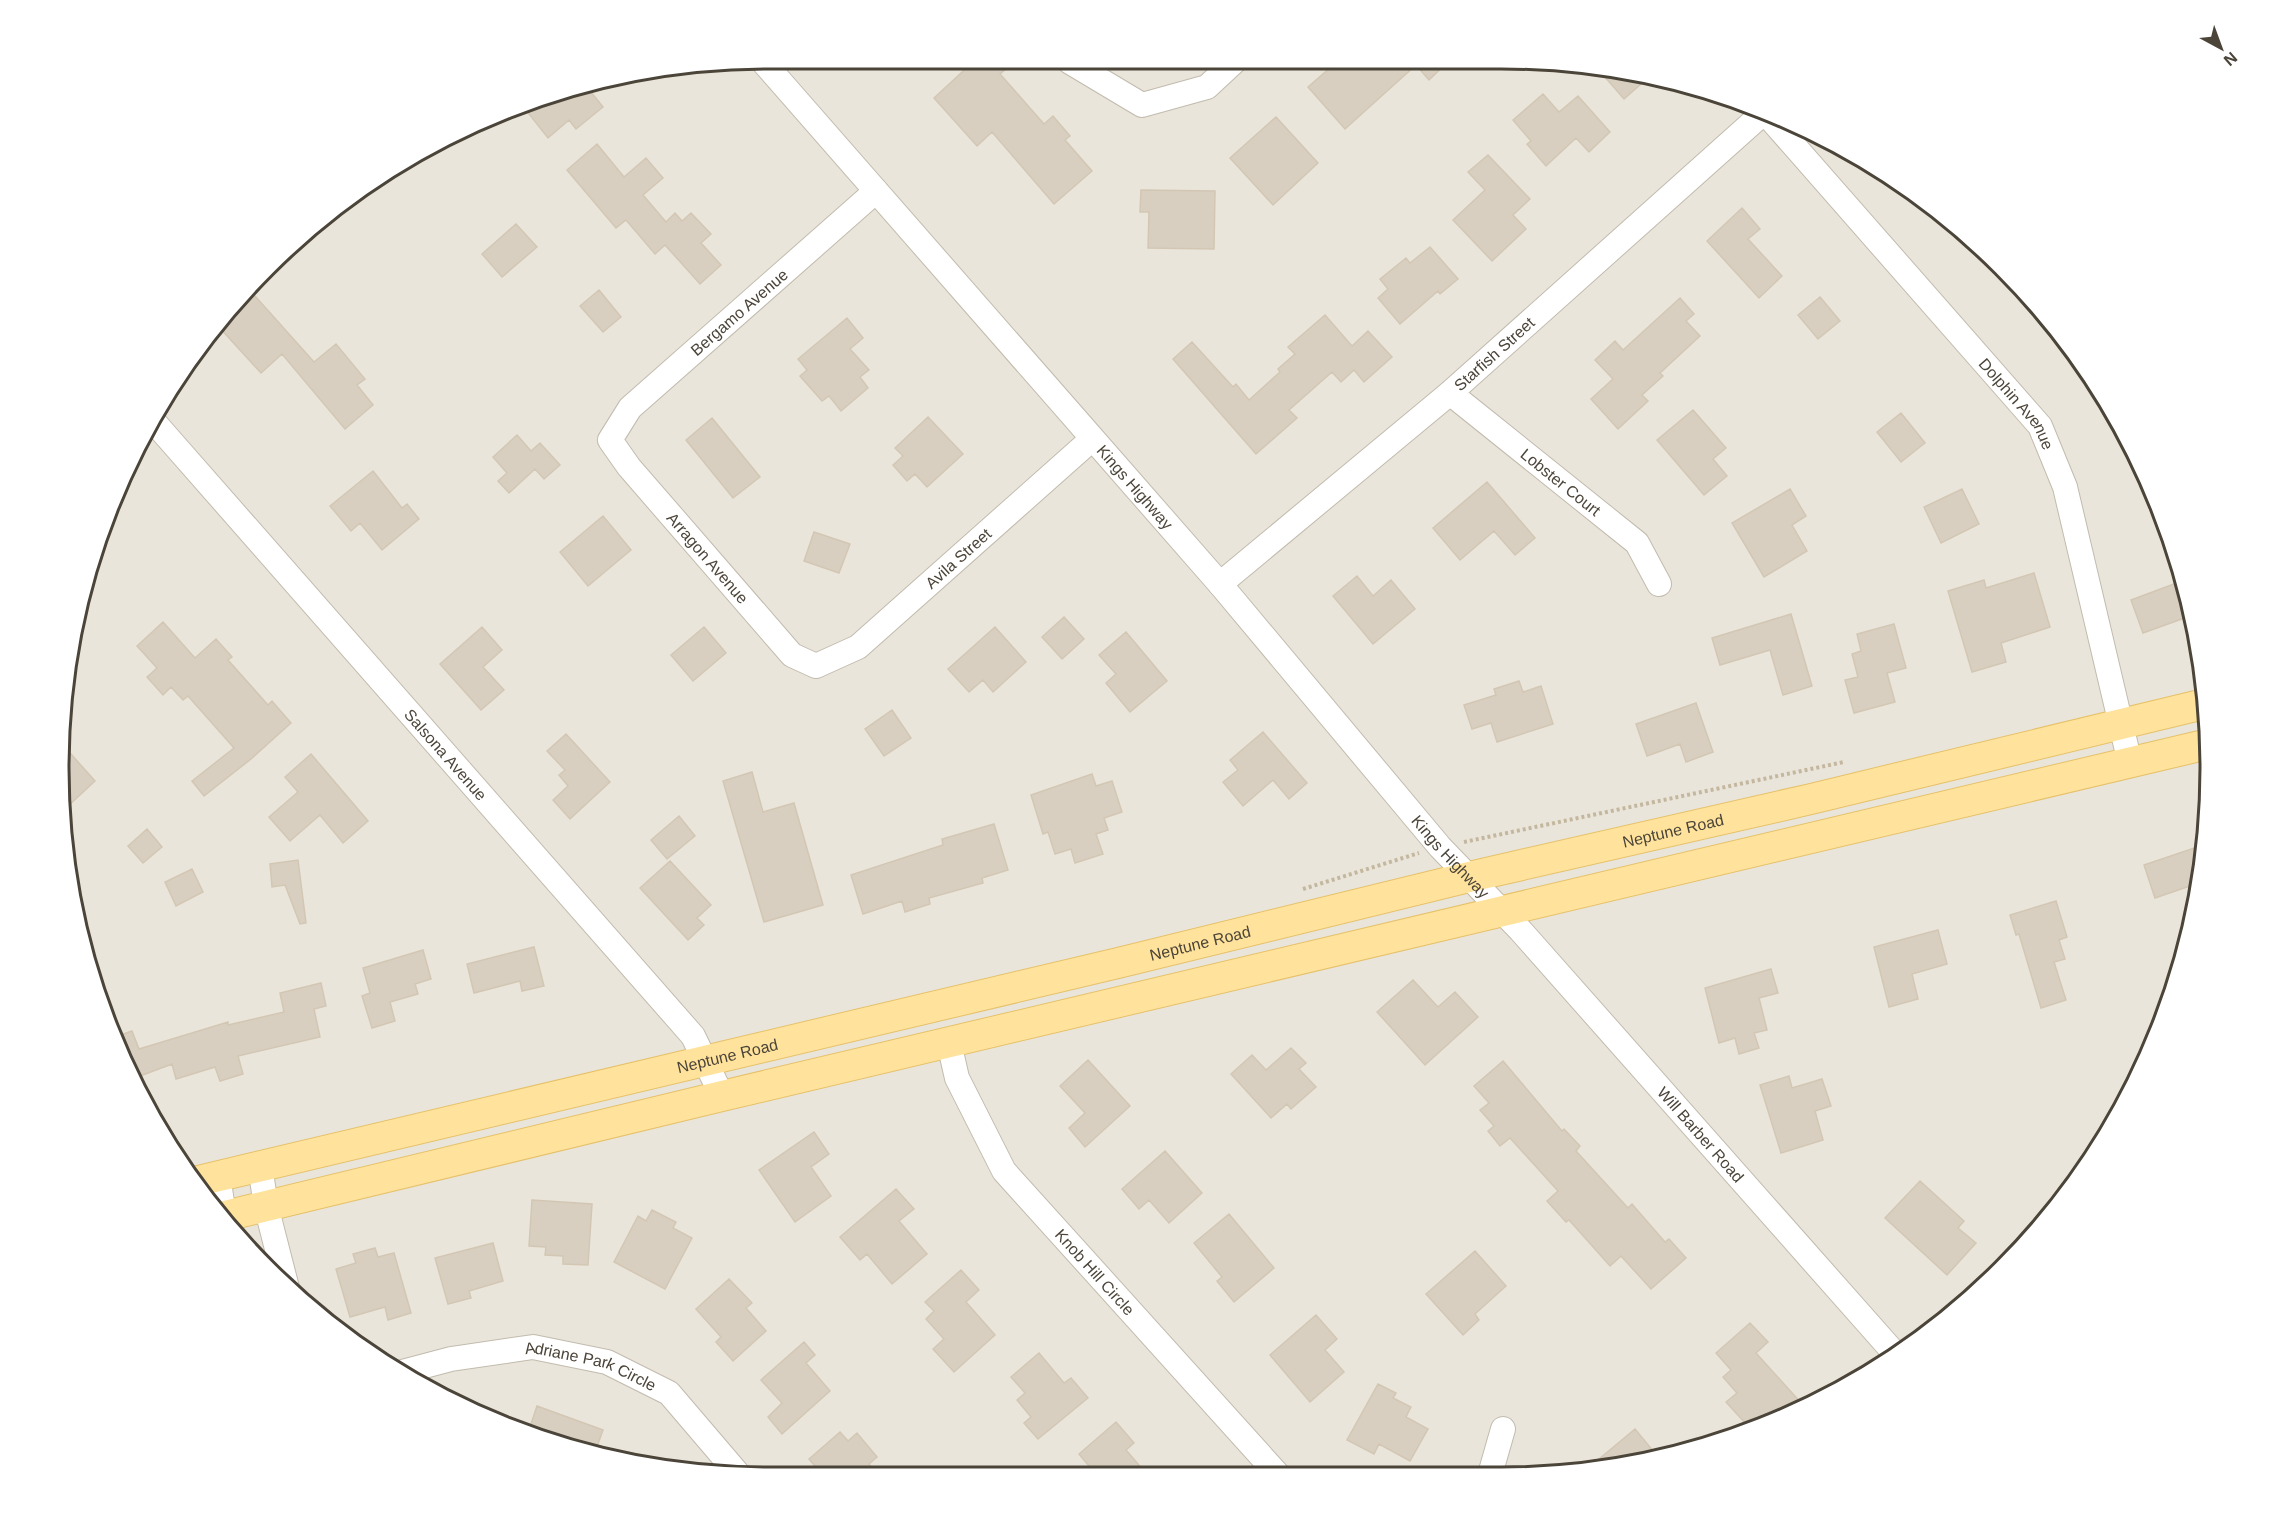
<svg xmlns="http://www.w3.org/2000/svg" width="2269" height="1536" viewBox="0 0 2269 1536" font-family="Arial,sans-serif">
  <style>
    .residential { fill: #eae5da }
    .building { fill: #d8cfc1; stroke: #d3c7b4; stroke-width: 1.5 }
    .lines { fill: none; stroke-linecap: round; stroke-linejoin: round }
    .minor-casing { stroke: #c2bbae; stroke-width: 26 }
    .major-casing { stroke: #e6c16a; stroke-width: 32 }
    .path { stroke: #c4b79f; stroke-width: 4; stroke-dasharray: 3 3; stroke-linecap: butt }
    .minor { stroke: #fff; stroke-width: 24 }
    .major { stroke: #ffe39c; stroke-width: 30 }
    .labels { text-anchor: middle; stroke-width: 4.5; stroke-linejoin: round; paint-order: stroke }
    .street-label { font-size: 16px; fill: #4b4439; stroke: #fff }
    .rim { fill: none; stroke: #4b4439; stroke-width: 3 }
  </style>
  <rect width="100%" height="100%" fill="#f6f3ec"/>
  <path class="residential" d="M1501 59 1639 72 1815 132 1895 178 2002 266 2091 374 2156 496 2197 629 2203 691 1472 864 1448 839 779 64Z
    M750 64 1211 591 1447 870 190 1170 153 1122 112 1039 72 907 60 721 83 585 112 497 205 336 300 235 374 178 540 96 675 65Z
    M2205 716 2207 732 1505 899 1491 885Z
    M2209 757 2210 768 2197 906 2157 1039 2091 1162 2003 1269 1895 1358 1773 1423 1640 1464 1501 1478H768L630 1464 454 1404 336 1331 267 1270 234 1227Z
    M1467 890 1480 905 218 1206 206 1191Z"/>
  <path class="building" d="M1392 59H1451L1429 80 1416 65 1345 129 1308 87 1339 60Z
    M973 62H1014L1000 74 1044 124 1053 116 1070 136 1065 140 1092 171 1054 204 992 132 977 146 934 98Z
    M1597 68 1639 72 1650 76 1624 99Z
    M586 86 603 107 576 129 569 120 548 138 525 109 542 96Z
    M1543 94 1559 112 1578 96 1610 132 1589 152 1576 138 1546 166 1527 144 1531 141 1513 120Z
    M1276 117 1318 163 1273 205 1230 158Z
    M597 144 624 177 646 158 663 178 643 195 666 222 675 213 682 221 691 213 711 234 701 243 721 265 700 284 665 245 655 254 626 220 616 228 567 170Z
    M1488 155 1530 199 1513 215 1526 229 1492 261 1453 220 1485 190 1468 172Z
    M1141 190 1215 191 1214 249 1148 248 1149 212H1140Z
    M1742 208 1760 229 1748 239 1782 276 1759 298 1707 241Z
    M516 224 537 247 502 277 482 254Z
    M1430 247 1458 279 1440 294 1438 291 1400 324 1378 298 1388 289 1380 279 1406 258 1410 263Z
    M599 290 621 317 603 332 580 306Z
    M255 296 314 362 336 344 365 379 357 385 373 405 345 429 282 354 261 373 219 327Z
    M1820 297 1840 321 1818 339 1798 315Z
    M1680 298 1694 314 1686 321 1700 336 1660 373 1663 376 1642 395 1648 401 1618 429 1591 399 1613 379 1595 360 1615 341 1623 350Z
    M1325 315 1352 346 1368 331 1392 357 1364 382 1354 370 1341 382 1332 372 1289 410 1297 418 1256 454 1173 359 1192 342 1233 387 1236 384 1249 400 1280 372 1278 369 1295 354 1288 347Z
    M847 318 863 338 850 349 869 370 860 377 868 388 841 411 829 396 822 401 800 376 807 370 798 359Z
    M1693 410 1726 448 1713 459 1727 476 1704 495 1657 440Z
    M1901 413 1925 443 1901 462 1877 432Z
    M928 417 963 454 927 487 915 474 907 481 893 465 903 456 895 448Z
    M712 418 760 477 733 498 686 440Z
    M517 435 531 451 540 443 560 465 544 479 535 469 509 493 498 481 507 473 493 457Z
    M373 471 402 508 407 504 419 519 382 550 360 523 351 531 330 506Z
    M1487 482 1535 538 1515 555 1494 531 1460 560 1433 528Z
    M1790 489 1806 516 1792 525 1807 551 1764 577 1732 523Z
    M1962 489 1979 524 1941 543 1924 507Z
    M603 516 631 550 588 586 560 552Z
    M814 532 850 544 839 573 804 561Z
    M2034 573 2050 627 2001 643 2006 662 1972 672 1948 591 1984 580 1986 588Z
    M1357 576 1373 596 1391 580 1415 609 1373 644 1333 596Z
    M2182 581 2193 615 2143 633 2131 600Z
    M1791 614 1812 686 1783 695 1770 650 1720 665 1712 638Z
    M1064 617 1084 639 1062 659 1042 637Z
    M163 622 195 658 216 639 232 657 228 660 268 705 272 701 291 723 251 759 204 796 192 781 234 748 188 696 183 700 171 687 163 695 147 677 157 668 137 646Z
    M1894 624 1906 668 1887 673 1895 702 1854 713 1845 680 1858 677 1852 654 1861 651 1857 634Z
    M482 627 502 650 483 667 504 690 481 710 440 664Z
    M704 627 726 653 693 681 671 655Z
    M995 627 1026 662 993 692 983 680 969 692 948 669Z
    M1126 632 1167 681 1130 712 1106 683 1116 674 1099 655Z
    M1519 681 1523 692 1541 686 1553 724 1497 742 1491 723 1472 729 1464 705 1496 695 1494 689Z
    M1696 703 1713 752 1686 762 1680 744 1647 756 1636 724Z
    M892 710 911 738 884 756 865 729Z
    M1263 732 1307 783 1289 799 1273 780 1243 806 1223 782 1238 770 1230 760Z
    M566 734 610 782 570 819 553 800 568 786 559 775 565 770 547 751Z
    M62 744 95 781 66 808 64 782Z
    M311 754 368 821 343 843 320 815 290 841 269 817 298 792 285 777Z
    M752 772 763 812 794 803 823 905 764 922 723 781Z
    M1092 774 1096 786 1112 781 1122 812 1104 818 1108 830 1096 834 1103 854 1075 863 1071 849 1055 854 1048 832 1043 834 1031 795Z
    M679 816 695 836 667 859 651 840Z
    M994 824 1008 870 982 878 983 883 929 898 930 904 905 912 902 901 863 914 851 875 943 845 942 839Z
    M147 829 162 847 143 863 128 846Z
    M2203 845 2199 883 2155 898 2144 865Z
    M298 860 306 923 300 924 285 885 272 887 270 864Z
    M670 861 711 905 697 918 704 925 688 940 640 888Z
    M192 869 203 892 176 906 165 882Z
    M2056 901 2067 937 2059 940 2065 959 2054 962 2066 1000 2041 1008 2019 934 2016 935 2010 915Z
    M1938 930 1947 964 1912 974 1918 999 1889 1007 1874 947Z
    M534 947 544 986 522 991 520 981 474 993 467 964Z
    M423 950 431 979 415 984 418 994 390 1002 395 1021 372 1028 362 996 370 993 363 968Z
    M1771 969 1778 993 1759 998 1767 1030 1754 1033 1759 1048 1739 1054 1735 1038 1719 1043 1705 988Z
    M1413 980 1438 1007 1455 992 1478 1017 1425 1065 1377 1012Z
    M321 983 326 1006 314 1009 320 1037 238 1056 243 1074 220 1081 215 1067 176 1079 172 1064 132 1079 112 1038 132 1031 139 1049 228 1022V1025L284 1012 280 993Z
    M1291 1048 1306 1063 1299 1069 1316 1087 1291 1109 1287 1104 1271 1118 1231 1074 1252 1055 1266 1070Z
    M1088 1060 1130 1106 1085 1147 1069 1128 1085 1113 1060 1086Z
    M1503 1061 1562 1131 1564 1129 1580 1146 1576 1151 1628 1208 1632 1204 1665 1242 1669 1239 1686 1258 1651 1289 1621 1256 1610 1266 1569 1220 1566 1222 1547 1201 1558 1191 1510 1138 1500 1146 1488 1131 1494 1126 1480 1110 1489 1103 1474 1086Z
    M1789 1076 1792 1088 1822 1079 1831 1106 1815 1111 1823 1140 1781 1153 1760 1085Z
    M814 1132 829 1154 811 1167 831 1196 795 1222 759 1170Z
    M1165 1151 1202 1193 1169 1223 1149 1200 1139 1209 1122 1189Z
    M1920 1181 1964 1221 1958 1228 1976 1243 1947 1275 1885 1218Z
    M896 1189 914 1209 899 1221 927 1254 892 1284 867 1254 860 1260 840 1237Z
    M532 1200 592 1204 588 1265 563 1264V1256L545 1255 546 1247 529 1246Z
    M652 1210 676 1222 673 1228 692 1238 665 1289 614 1262 638 1216 646 1221Z
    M1229 1214 1274 1268 1234 1302 1217 1281 1222 1277 1194 1243Z
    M493 1243 503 1281 469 1291 471 1298 448 1304 435 1258Z
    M375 1248 378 1257 394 1253 411 1313 388 1320 385 1307 350 1317 336 1269 356 1263 353 1254Z
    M1475 1251 1506 1286 1475 1314 1479 1320 1463 1335 1426 1294Z
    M961 1270 979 1290 966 1302 995 1335 954 1372 933 1349 944 1339 926 1319 934 1311 925 1302Z
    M729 1279 752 1303 746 1308 766 1331 733 1361 716 1342 721 1337 696 1309Z
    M1316 1315 1337 1339 1325 1350 1344 1372 1310 1402 1270 1355Z
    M1750 1323 1768 1342 1756 1353 1804 1406 1773 1423 1757 1428 1751 1419 1746 1424 1726 1402 1737 1393 1723 1377 1731 1370 1716 1353Z
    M804 1342 815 1355 806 1363 830 1391 782 1434 768 1417 782 1403 761 1380Z
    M1039 1353 1064 1383 1071 1378 1088 1398 1038 1439 1024 1423 1031 1417 1017 1400 1025 1393 1011 1377Z
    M1378 1384 1396 1393 1393 1398 1411 1407 1406 1417 1428 1429 1410 1461 1379 1444 1374 1454 1347 1440Z
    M537 1406 603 1430 595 1452 529 1430Z
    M1116 1422 1134 1443 1126 1450 1150 1478H1099L1079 1454Z
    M1635 1429 1659 1458 1640 1464 1587 1469Z
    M840 1432 848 1441 857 1433 877 1457 869 1464 880 1478H825L809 1459Z"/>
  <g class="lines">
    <g class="minor-casing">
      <g id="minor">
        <path d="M1070 62 1142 105 1207 87 1236 60"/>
        <path id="s1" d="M765 64 1220 584 1440 847 1521 931 1897 1356"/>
        <path id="s2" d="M1768 116 2040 426 2065 487 2130 763"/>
        <path id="s3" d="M876 191 630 408 610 440 629 467 792 655 816 666 858 647 1092 439"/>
        <path id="s4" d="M1450 393 1637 543 1659 584"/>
        <path id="s5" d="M155 423 693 1036 722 1096"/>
        <path id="s6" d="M1220 584 1450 393 1762 114"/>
        <path id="s7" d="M949 1043 957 1078 1004 1171 1281 1478"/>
        <path d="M260 1166 266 1206 287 1288"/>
        <path d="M218 1176 224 1215"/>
        <path id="s8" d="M402 1372 451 1359 533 1347 607 1362 669 1393 739 1475"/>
        <path d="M1489 1478 1503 1429"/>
      </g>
    </g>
    <g class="major-casing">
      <g id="major">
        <path id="s9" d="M198 1181 1118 963 1469 877 1811 799 2204 704"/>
        <path d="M225 1216 722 1096 2208 744"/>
      </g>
    </g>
    <path class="path" d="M1464 842 1844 762
      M1303 889 1419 853"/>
    <use href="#minor" class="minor"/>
    <use href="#major" class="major"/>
  </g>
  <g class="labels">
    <g class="street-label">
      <text transform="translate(739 312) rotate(-41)" y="6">Bergamo Avenue</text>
      <text dy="6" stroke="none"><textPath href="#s6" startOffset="358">Starfish Street</textPath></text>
      <text dy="6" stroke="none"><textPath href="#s2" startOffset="381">Dolphin Avenue</textPath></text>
      <text dy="6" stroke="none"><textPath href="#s4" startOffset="142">Lobster Court</textPath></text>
      <text dy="6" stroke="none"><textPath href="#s1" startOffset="562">Kings Highway</textPath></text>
      <text dy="6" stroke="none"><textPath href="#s3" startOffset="519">Arragon Avenue</textPath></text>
      <text dy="6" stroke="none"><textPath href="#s3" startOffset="854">Avila Street</textPath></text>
      <text dy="6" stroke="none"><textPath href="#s5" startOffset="441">Salsona Avenue</textPath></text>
      <text dy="6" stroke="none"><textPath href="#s9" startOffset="1516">Neptune Road</textPath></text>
      <text dy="6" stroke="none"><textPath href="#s1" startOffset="1048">Kings Highway</textPath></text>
      <text dy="6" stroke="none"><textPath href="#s9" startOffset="1030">Neptune Road</textPath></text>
      <text dy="6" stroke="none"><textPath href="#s9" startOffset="544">Neptune Road</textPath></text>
      <text dy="6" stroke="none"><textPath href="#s1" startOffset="1422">Will Barber Road</textPath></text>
      <text dy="6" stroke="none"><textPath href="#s7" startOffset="276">Knob Hill Circle</textPath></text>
      <text dy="6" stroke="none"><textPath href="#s8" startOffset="194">Adriane Park Circle</textPath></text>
    </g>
  </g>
  <path d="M0 0H2269V1536H0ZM768 69H1501A699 699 0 0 1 2200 768V768A699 699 0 0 1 1501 1467H768A699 699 0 0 1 69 768V768A699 699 0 0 1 768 69Z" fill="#fff" fill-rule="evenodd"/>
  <path class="rim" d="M768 69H1501A699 699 0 0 1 2200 768V768A699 699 0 0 1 1501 1467H768A699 699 0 0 1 69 768V768A699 699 0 0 1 768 69Z"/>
  <g transform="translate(2221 48) rotate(139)" stroke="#ffffff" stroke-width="4.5" paint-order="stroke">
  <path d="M0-4.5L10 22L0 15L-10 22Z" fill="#4b4439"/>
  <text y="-9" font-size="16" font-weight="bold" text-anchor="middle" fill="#4b4439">N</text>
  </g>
</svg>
